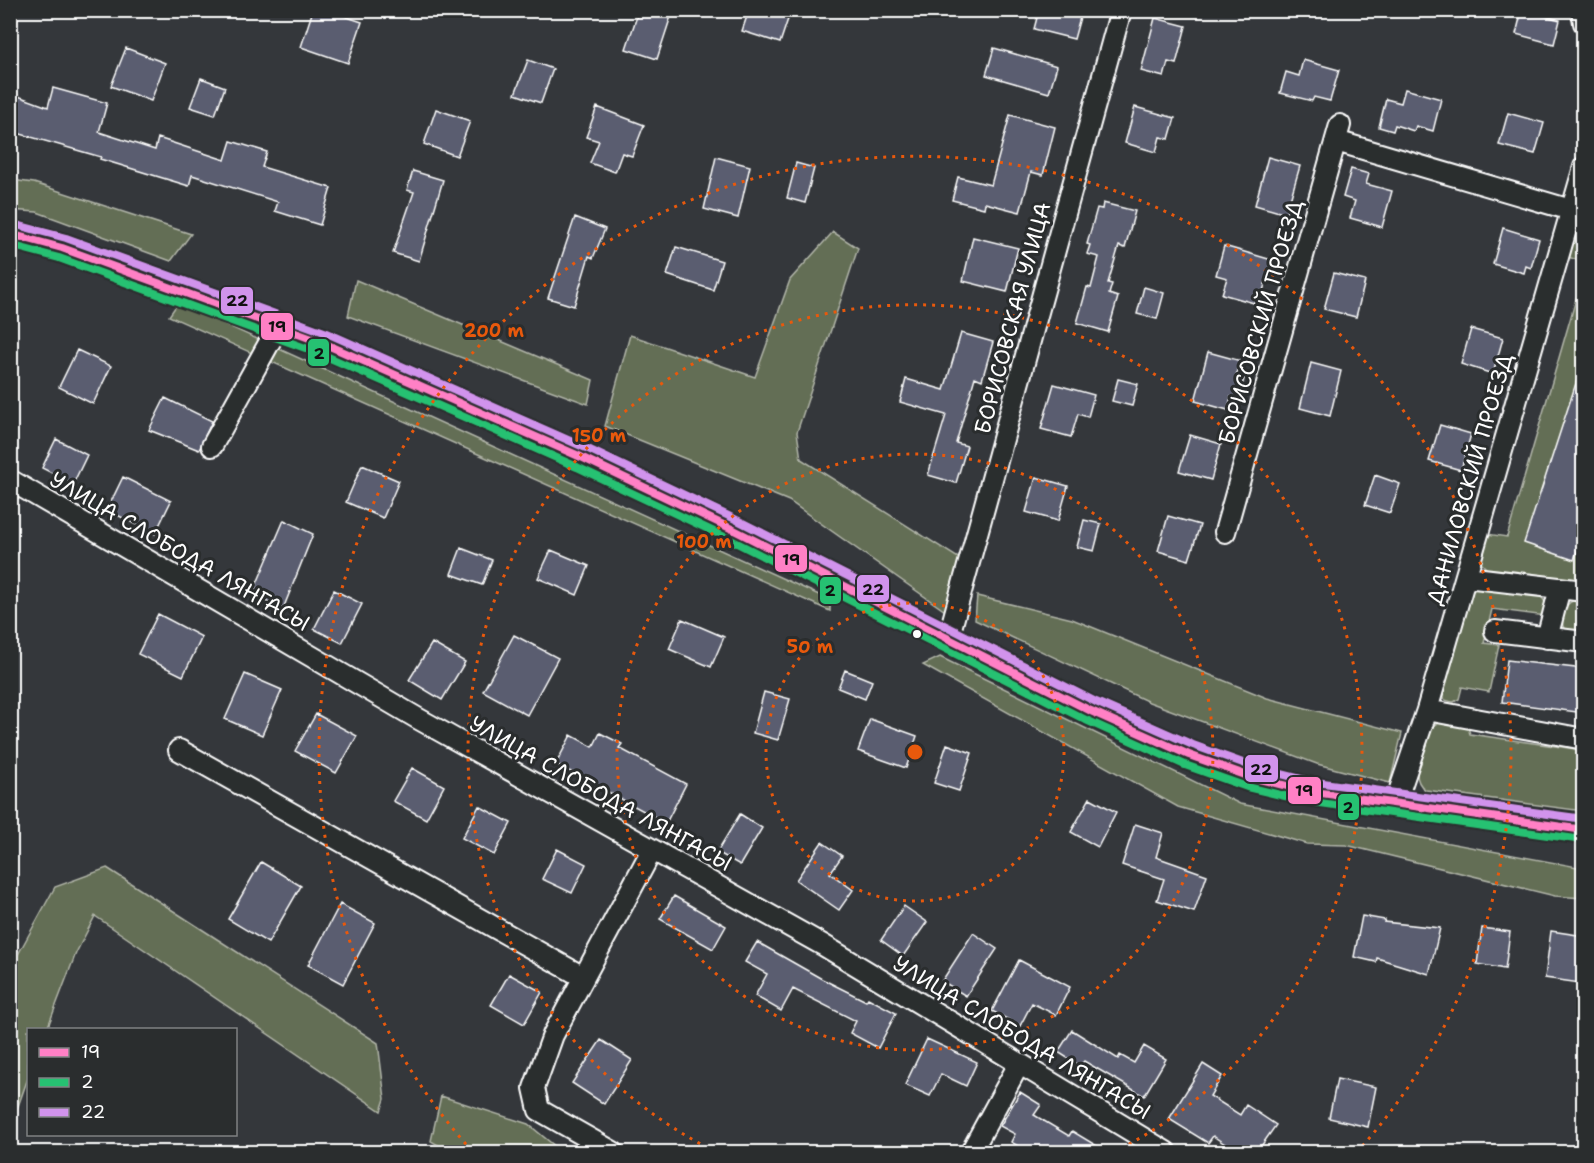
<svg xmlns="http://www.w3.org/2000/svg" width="1594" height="1163" viewBox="0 0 1594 1163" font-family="'Shantell Sans',sans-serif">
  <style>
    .green { fill: #646e54; stroke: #b2b6aa; stroke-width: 1.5 }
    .building { fill: #5a5d6f; stroke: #fff; stroke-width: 1.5 }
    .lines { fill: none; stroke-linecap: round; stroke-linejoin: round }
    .minor-casing { stroke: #fff; stroke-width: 24 }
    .minor { stroke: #2a2d2e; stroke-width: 20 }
    .bus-1-casing { stroke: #2a2d2e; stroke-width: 12 }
    .bus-2-casing { stroke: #2a2d2e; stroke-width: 12 }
    .bus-3-casing { stroke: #2a2d2e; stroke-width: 12 }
    .bus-1 { stroke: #ff80c5; stroke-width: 8 }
    .bus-2 { stroke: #26c172; stroke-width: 8 }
    .bus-3 { stroke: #d193ec; stroke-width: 8 }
    .ring { fill: none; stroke: #e8590c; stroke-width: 3; stroke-dasharray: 3 6 }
    .bus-dot { fill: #fff; stroke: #2a2d2e; stroke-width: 2 }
    .labels { text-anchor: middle; stroke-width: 6; stroke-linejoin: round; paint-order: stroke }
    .street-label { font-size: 22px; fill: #fff; stroke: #2a2d2e }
    .centre { fill: #e8590c; stroke: #2a2d2e; stroke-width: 3 }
    .ring-label { font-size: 18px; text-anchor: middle; font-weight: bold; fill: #e8590c; stroke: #2a2d2e; stroke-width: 6; stroke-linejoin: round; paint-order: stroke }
    .line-badge { stroke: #2a2d2e; stroke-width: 2 }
    .pale-badge-label { font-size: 16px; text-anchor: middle; font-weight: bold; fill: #111 }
  </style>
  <rect width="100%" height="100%" fill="#34373b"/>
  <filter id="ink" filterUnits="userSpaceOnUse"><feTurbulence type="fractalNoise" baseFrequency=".0167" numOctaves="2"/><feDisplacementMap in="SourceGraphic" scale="12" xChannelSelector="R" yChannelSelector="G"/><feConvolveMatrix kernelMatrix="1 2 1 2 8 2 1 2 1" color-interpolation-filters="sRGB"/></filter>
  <g filter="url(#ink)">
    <path class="green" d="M11 180 34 183 191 234 171 261 37 212 11 210Z
      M1583 205V262L1568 257Z
      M833 232 858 248 797 432 801 459 960 559 948 613 789 501 605 426 630 335 755 377 790 280Z
      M1583 275V582L1487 569 1480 562 1479 557 1487 534 1507 537Z
      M356 280 593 380 588 404 348 316Z
      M178 303 830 600V611L169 316Z
      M1483 587 1537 594C1546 599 1547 606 1546 616L1492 609 1484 643 1499 645 1489 692 1462 687 1459 699 1454 702C1446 701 1442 700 1441 691L1468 596 1476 588Z
      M977 596 1072 619 1267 698 1402 733 1390 783 1317 764 1149 702 975 620Z
      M1577 599 1583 600V637L1564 630C1560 617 1563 603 1577 599Z
      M940 657 1240 804 1583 868V898L1555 896 1346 845 1307 844 1178 807 923 665Z
      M1441 721 1467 724 1470 734 1583 750V811L1426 790C1407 779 1423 749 1427 733L1430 728Z
      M107 868 378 1043 385 1099 381 1111 95 916 76 953 47 1029 28 1030V1078L11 1126 10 971 15 960 55 887Z
      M441 1096 528 1124 562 1152H450L431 1141Z"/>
    <path class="building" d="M313 10H346L344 16 362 22 348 63 301 47Z
      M639 10H673L657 59 626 49Z
      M749 10H791L780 43 742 31Z
      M1039 10H1082L1074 39 1034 29Z
      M1522 10 1560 20 1554 44 1516 34Z
      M1155 18 1186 26 1176 64 1168 62 1164 77 1141 71Z
      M126 48 165 63 151 101 111 86Z
      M994 48 1057 66 1049 93 986 75Z
      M528 60 553 69 541 103 515 94Z
      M1303 60 1339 70 1330 101 1314 97 1312 101 1280 93 1286 72 1299 76Z
      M201 78 225 87 215 115 190 107Z
      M53 88 107 103 99 132 155 150 158 138 225 160 231 141 267 152 262 167 331 188 320 225 275 211 278 202 192 175 189 186 100 159 101 157 10 131V93L48 107Z
      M1405 89 1441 99 1433 131 1416 126 1414 131 1395 125 1393 131 1379 127 1386 99 1401 103Z
      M597 107 644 125 632 156 622 153 615 172 590 163 599 141 586 137Z
      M1135 107 1175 118 1169 139 1160 137 1156 152 1125 143Z
      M436 109 470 121 457 156 424 144Z
      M1508 113 1544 123 1535 154 1499 145Z
      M1010 115 1055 127 1043 175 1031 172 1020 212 985 203 984 208 952 200 958 177 991 185Z
      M716 157 750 166 738 218 704 209Z
      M1268 157 1300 166 1286 214 1255 205Z
      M796 163 814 168 805 203 787 198Z
      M1351 169 1369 174 1366 184 1392 191 1382 227 1350 218 1355 201 1343 197Z
      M413 171 443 180 419 261 393 253 414 192 407 190Z
      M1103 203 1135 211 1125 248 1119 246 1108 283 1112 284 1109 294 1118 297 1108 332 1077 323 1087 287 1091 288 1099 257 1087 254 1090 245 1087 244 1097 208 1102 209Z
      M575 217 605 229 593 258 589 256 574 306 548 298Z
      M1503 228 1539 239 1531 268 1526 266 1524 273 1493 264Z
      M973 237 1018 248 1007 292 963 281Z
      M1224 246 1272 260 1261 298 1256 297 1254 303 1222 294 1227 278 1216 275Z
      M676 247 722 261 713 290 667 275Z
      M1334 273 1365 281 1356 317 1324 309Z
      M1144 287 1164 293 1157 319 1137 314Z
      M1471 329 1503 338 1493 374 1461 364Z
      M961 333 993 342 982 380 975 377 956 443 967 446 956 483 928 475 946 415 900 402 906 379 944 390Z
      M77 350 111 366 93 404 59 387Z
      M1208 352 1241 361 1236 377 1244 379 1238 399 1231 397 1228 410 1195 401Z
      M1311 363 1341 371 1330 416 1300 408Z
      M1580 371 1584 372V531L1574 560 1524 543Z
      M1118 379 1138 384 1132 406 1112 401Z
      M1054 384 1094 395 1088 417 1078 414 1071 437 1041 429Z
      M165 398 212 421 199 450 149 430Z
      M1440 425 1471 434 1461 470 1429 461Z
      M1190 435 1221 444 1211 480 1179 471Z
      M56 439 87 455 73 484 42 468Z
      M362 465 399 481 383 518 346 502Z
      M1375 475 1400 484 1390 513 1365 505Z
      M123 477 171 501 155 534 107 510Z
      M1036 477 1068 486 1058 521 1026 512Z
      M1168 516 1200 525 1189 560 1158 551Z
      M284 520 313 534 283 609 252 595Z
      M1084 520 1101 524 1094 551 1077 547Z
      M461 548 492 560 482 585 451 574Z
      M551 550 589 566 577 595 538 578Z
      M334 590 362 604 342 643 314 629Z
      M158 614 202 637 183 676 138 654Z
      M682 619 724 637 711 667 669 649Z
      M514 635 558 658 527 715 483 691Z
      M432 643 465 662 442 700 409 680Z
      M1507 660 1584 669V713L1502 702Z
      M845 670 872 681 865 699 838 688Z
      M245 674 282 690 262 735 225 719Z
      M764 692 790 699 778 740 753 733Z
      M316 714 357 736 336 773 295 751Z
      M870 719 917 736 906 768 858 751Z
      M600 733 622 744 619 748 686 784 666 823 556 764 571 735 593 747Z
      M947 744 972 753 959 791 934 783Z
      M412 768 444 786 426 819 393 801Z
      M1090 798 1116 812 1098 847 1071 832Z
      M479 806 511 823 494 855 462 838Z
      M740 814 762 828 740 865 717 852Z
      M1135 824 1163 833 1156 857 1207 875 1194 912 1157 900 1164 879 1122 865Z
      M822 842 842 856 830 873 853 890 839 910 796 880Z
      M557 849 586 864 572 893 542 879Z
      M261 862 301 886 268 943 228 919Z
      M674 896 726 926 713 949 660 919Z
      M340 904 375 923 343 984 308 965Z
      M904 906 927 922 903 956 881 940Z
      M1362 916 1385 920 1384 922 1440 928 1429 974 1377 958 1376 962 1354 957Z
      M1482 928 1510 932 1505 969 1477 964Z
      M1551 931 1584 936V956L1580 983 1545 978Z
      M973 933 997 949 966 996 942 981Z
      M757 942 822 979 866 1001 868 998 896 1013 878 1048 850 1033 856 1021 793 989 781 1011 755 996 767 974 745 962Z
      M1019 960 1070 987 1056 1015 1032 1003 1020 1026 992 1011Z
      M509 974 542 992 524 1024 491 1005Z
      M1072 1030 1118 1059 1120 1055 1134 1063 1144 1046 1166 1059 1144 1096 1084 1061 1080 1066 1058 1052Z
      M927 1039 977 1062 966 1086 941 1074 930 1096 905 1085Z
      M601 1040 632 1060 604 1104 572 1083Z
      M1203 1064 1222 1076 1210 1096 1240 1115 1246 1105 1276 1125 1257 1152H1237L1213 1136 1208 1143 1169 1119Z
      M1337 1079 1376 1087 1368 1127 1329 1118Z
      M1020 1092 1041 1105 1034 1115 1069 1136 1072 1131 1107 1152H1028L1011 1142 1015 1134 1000 1126Z"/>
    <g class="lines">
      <g class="minor-casing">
        <path id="minor" d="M1582 10 1584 23
          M1336 141 1571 210
          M10 234 62 248 323 343 581 457 732 529 1091 711 1189 755 1251 777 1307 791 1584 830
          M212 446 278 327
          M10 480 417 718 823 945 1166 1152
          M1225 532 1340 125
          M1466 577 1584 591
          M1495 631 1584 642
          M1547 638 1560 588
          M948 639 1121 10
          M1427 710 1584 739
          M179 750 583 977
          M1395 804 1427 710 1584 167
          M613 1152 539 1110 534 1088 553 1035 652 850
          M971 1152 1019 1064"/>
      </g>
      <use href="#minor" class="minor"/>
      <g class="bus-1-casing">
        <path id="bus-1" d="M10 234 62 248 323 343 581 457 732 529 1091 711 1189 755 1251 777 1307 791 1584 830"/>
      </g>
      <g class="bus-2-casing">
        <path id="bus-2" d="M10 245 59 258 319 353 577 467 727 538 1086 720 1185 765 1247 787 1306 801 1583 840"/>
      </g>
      <g class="bus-3-casing">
        <path id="bus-3" d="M13 224 66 238 327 333 586 448 737 520 1096 702 1193 745 1254 767 1309 781 1584 819"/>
      </g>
      <use href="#bus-1" class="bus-1"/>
      <use href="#bus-2" class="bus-2"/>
      <use href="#bus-3" class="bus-3"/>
    </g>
  </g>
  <g class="ring">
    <circle cx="915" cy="752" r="149"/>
    <circle cx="915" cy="752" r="298"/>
    <path d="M716 1152A447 447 0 1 1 1114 1152"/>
    <path d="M472 1151A596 596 0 1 1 1358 1151"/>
  </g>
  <circle class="bus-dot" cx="917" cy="634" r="5"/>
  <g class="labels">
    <g class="street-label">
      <text transform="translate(1012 318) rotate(-75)" y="8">БОРИСОВСКАЯ УЛИЦА</text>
      <text transform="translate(1260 322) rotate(-74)" y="8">БОРИСОВСКИЙ ПРОЕЗД</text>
      <text transform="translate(1469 479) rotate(-74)" y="8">ДАНИЛОВСКИЙ ПРОЕЗД</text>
      <text transform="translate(180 551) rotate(30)" y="8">УЛИЦА СЛОБОДА ЛЯНГАСЫ</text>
      <text transform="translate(601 793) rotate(29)" y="8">УЛИЦА СЛОБОДА ЛЯНГАСЫ</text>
      <text transform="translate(1022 1037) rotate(31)" y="8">УЛИЦА СЛОБОДА ЛЯНГАСЫ</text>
    </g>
  </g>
  <circle cx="915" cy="752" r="9" class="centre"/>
  <g class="ring-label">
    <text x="494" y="337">200 m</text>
    <text x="599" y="442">150 m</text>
    <text x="704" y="548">100 m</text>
    <text x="810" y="653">50 m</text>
  </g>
  <g class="line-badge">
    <rect x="220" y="286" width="34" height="29" rx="6" fill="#d193ec"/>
    <rect x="260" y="312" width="34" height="29" rx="6" fill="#ff80c5"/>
    <rect x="307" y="338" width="23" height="29" rx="6" fill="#26c172"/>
    <rect x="774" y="544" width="34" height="29" rx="6" fill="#ff80c5"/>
    <rect x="856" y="574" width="34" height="29" rx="6" fill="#d193ec"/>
    <rect x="819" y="576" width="23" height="29" rx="6" fill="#26c172"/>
    <rect x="1244" y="754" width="35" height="29" rx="6" fill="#d193ec"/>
    <rect x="1287" y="776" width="35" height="29" rx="6" fill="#ff80c5"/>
    <rect x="1337" y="793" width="23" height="28" rx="6" fill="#26c172"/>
  </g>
  <g class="pale-badge-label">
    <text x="237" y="306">22</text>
    <text x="277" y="332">19</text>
    <text x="319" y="359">2</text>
    <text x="791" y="565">19</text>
    <text x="873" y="595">22</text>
    <text x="830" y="596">2</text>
    <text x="1261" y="775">22</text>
    <text x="1304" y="796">19</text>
    <text x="1348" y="813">2</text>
  </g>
  <rect width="1594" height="1163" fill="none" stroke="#2a2d2e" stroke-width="36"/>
  <rect x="18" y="18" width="1558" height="1127" fill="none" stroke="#fff" stroke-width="2" filter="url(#ink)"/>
  <rect x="27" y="1028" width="210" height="108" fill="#2a2d2e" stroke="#7f8182" stroke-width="1.5"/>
  <rect x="39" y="1048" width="30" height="9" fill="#ff80c5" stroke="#7f8182" stroke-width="1.5"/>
  <text x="81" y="1058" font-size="18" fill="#ffffff">19</text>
  <rect x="39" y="1078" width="30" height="9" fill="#26c172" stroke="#7f8182" stroke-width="1.5"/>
  <text x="81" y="1088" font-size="18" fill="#ffffff">2</text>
  <rect x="39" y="1108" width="30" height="9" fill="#d193ec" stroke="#7f8182" stroke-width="1.5"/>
  <text x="81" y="1118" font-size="18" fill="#ffffff">22</text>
</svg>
